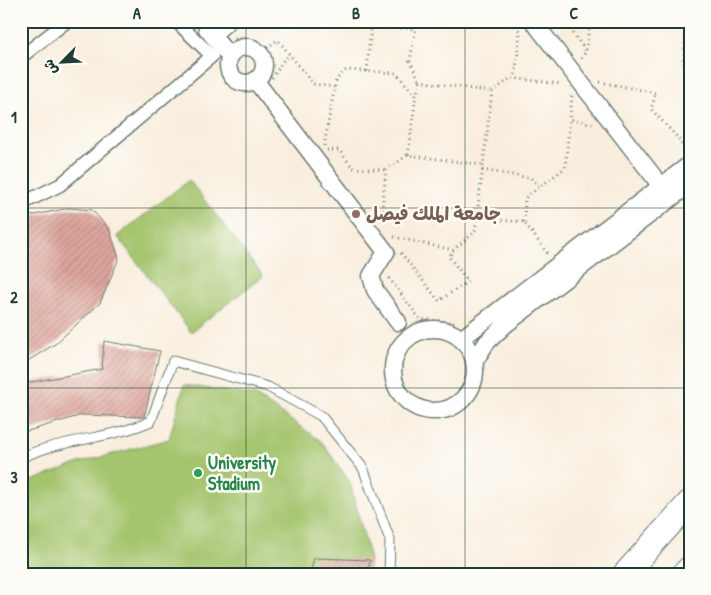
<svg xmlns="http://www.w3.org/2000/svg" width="711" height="595" viewBox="0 0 711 595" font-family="'Patrick Hand','Playpen Sans Arabic',sans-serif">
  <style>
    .garden { fill: #a4c46d; stroke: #628050 }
    .building { fill: url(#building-hatch) }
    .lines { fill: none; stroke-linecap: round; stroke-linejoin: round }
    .service-casing { stroke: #6b7b70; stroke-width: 11 }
    .pedestrian-casing { stroke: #6b7b70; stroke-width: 15 }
    .minor-casing { stroke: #6b7b70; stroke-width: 19 }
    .secondary-casing { stroke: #6b7b70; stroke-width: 26 }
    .path { stroke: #6b7b70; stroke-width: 3; stroke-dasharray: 1 4; stroke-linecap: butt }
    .service { stroke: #fff; stroke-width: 9 }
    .pedestrian { stroke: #fff; stroke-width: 12 }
    .minor { stroke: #fff; stroke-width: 16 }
    .secondary { stroke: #fff; stroke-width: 24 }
    .grid { fill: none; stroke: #1f3d34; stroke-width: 1; stroke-opacity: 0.55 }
    .education-dot { fill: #8d6e63; stroke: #fdfcf7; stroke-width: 2 }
    .leisure-dot { fill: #2e9e5b; stroke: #fdfcf7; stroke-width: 2 }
    .labels { text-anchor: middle; stroke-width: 5; stroke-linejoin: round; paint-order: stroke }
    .education-label { font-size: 18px; font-weight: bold; fill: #785e54; stroke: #fdfcf7; text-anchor: start }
    .leisure-label { font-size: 18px; font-weight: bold; fill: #27864d; stroke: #fdfcf7; text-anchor: start }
    .neatline { fill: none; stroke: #1f3d34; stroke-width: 2 }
    .grid-label { font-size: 16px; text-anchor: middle; font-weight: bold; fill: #1f3d34 }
  </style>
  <defs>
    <pattern id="building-hatch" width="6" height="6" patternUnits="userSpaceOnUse" patternTransform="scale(1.25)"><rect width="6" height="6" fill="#dea69c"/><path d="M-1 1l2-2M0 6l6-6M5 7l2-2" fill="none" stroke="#b38880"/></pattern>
  </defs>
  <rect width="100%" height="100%" fill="#fdfcf7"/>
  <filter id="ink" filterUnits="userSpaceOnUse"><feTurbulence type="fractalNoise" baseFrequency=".02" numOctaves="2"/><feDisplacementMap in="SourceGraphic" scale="10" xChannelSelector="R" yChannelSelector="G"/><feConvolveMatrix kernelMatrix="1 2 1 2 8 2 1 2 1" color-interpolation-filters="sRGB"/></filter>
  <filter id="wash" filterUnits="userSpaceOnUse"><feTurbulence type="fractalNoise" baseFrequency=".0096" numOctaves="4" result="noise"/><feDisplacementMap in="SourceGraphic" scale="20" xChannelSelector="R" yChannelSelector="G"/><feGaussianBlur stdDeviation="1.12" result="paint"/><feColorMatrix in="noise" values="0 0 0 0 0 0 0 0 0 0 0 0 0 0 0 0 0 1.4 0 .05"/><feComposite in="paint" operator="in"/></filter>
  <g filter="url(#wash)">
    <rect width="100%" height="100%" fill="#f9eede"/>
    <path class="garden" d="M189 180 263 276 191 332 117 236Z
      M184 385 256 396 321 441 350 482 370 560 368 574H21V485L79 463 169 439Z"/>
    <g id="blocks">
      <path class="building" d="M70 208 92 210 109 229 119 258 100 303 55 344 21 365V220L29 216Z
        M104 341 160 351 144 417 82 415 21 433V384L102 369Z
        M314 558 370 560 368 574H310Z"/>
    </g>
  </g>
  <g filter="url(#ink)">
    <use href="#blocks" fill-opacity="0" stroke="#6b7b70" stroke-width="1"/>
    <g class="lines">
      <g class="service-casing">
        <path id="service" d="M21 458C62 438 109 440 151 421L173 361 268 387 321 416 363 468 390 540 389 574"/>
      </g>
      <g class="pedestrian-casing">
        <path id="pedestrian" d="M21 57 67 21
          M21 204 60 185 212 56 176 21"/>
      </g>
      <g class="minor-casing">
        <path id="minor" d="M207 21V29H219L228 21
          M533 21 661 186
          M207 29 230 57
          M228 65a18 18 0 1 1 36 0a18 18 0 1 1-36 0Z
          M255 80 386 252 371 276 375 290 398 322
          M393 370a41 41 0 1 1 82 0a41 41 0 1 1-82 0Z
          M461 339 690 164
          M474 362 487 342 505 325 690 184"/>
      </g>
      <g class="secondary-casing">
        <path id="secondary" d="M625 574 690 502
          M684 574 690 568"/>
      </g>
      <path class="path" d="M417 21 410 61 420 81
        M513 21 520 32 515 78
        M564 21 586 51 581 59
        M678 21 686 32 683 63 690 64
        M371 26 416 29
        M235 39 245 37 266 48 278 40 313 84 335 87
        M586 50 590 21
        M367 71 371 26 368 21
        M272 78 284 59 291 56
        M600 82 656 93 651 109 679 139 685 151
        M416 96 420 81 492 92
        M572 96 570 119 593 124
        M324 146 336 80 346 70 396 73 416 96 408 155
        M327 150H339L353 168 386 170
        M482 170 531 178 540 187
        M477 218 524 222 548 254
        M381 220 386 170 408 155 482 165
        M524 222 525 198 565 168 570 119
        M394 237 453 250 475 232 492 92 511 78 562 84
        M401 253 439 301 468 281 449 257 453 250
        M389 278 420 319 457 323"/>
      <use href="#service" class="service"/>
      <use href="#pedestrian" class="pedestrian"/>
      <use href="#minor" class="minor"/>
      <use href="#secondary" class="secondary"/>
    </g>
  </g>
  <path class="grid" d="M246 21V574M465 21V574M21 208H690M21 388H690"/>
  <circle class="education-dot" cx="356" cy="214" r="5"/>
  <circle class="leisure-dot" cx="198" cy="473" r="5"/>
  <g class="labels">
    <g class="education-label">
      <text x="366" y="220">جامعة الملك فيصل</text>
    </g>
    <g class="leisure-label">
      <text x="208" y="469">University<tspan x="208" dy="21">Stadium</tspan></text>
    </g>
  </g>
  <rect width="711" height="595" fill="none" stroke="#fdfcf7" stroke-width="55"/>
  <g transform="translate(62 62) rotate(246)" stroke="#fdfcf7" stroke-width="4" paint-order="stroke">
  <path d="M0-4L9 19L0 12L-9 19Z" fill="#1f3d34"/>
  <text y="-8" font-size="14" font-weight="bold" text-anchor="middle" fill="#1f3d34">ش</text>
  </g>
  <rect x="28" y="28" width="656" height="540" class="neatline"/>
  <g class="grid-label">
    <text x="137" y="19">A</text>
    <text x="356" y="19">B</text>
    <text x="574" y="19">C</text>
    <text x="14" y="123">1</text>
    <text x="14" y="303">2</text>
    <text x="14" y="483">3</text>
  </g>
</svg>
